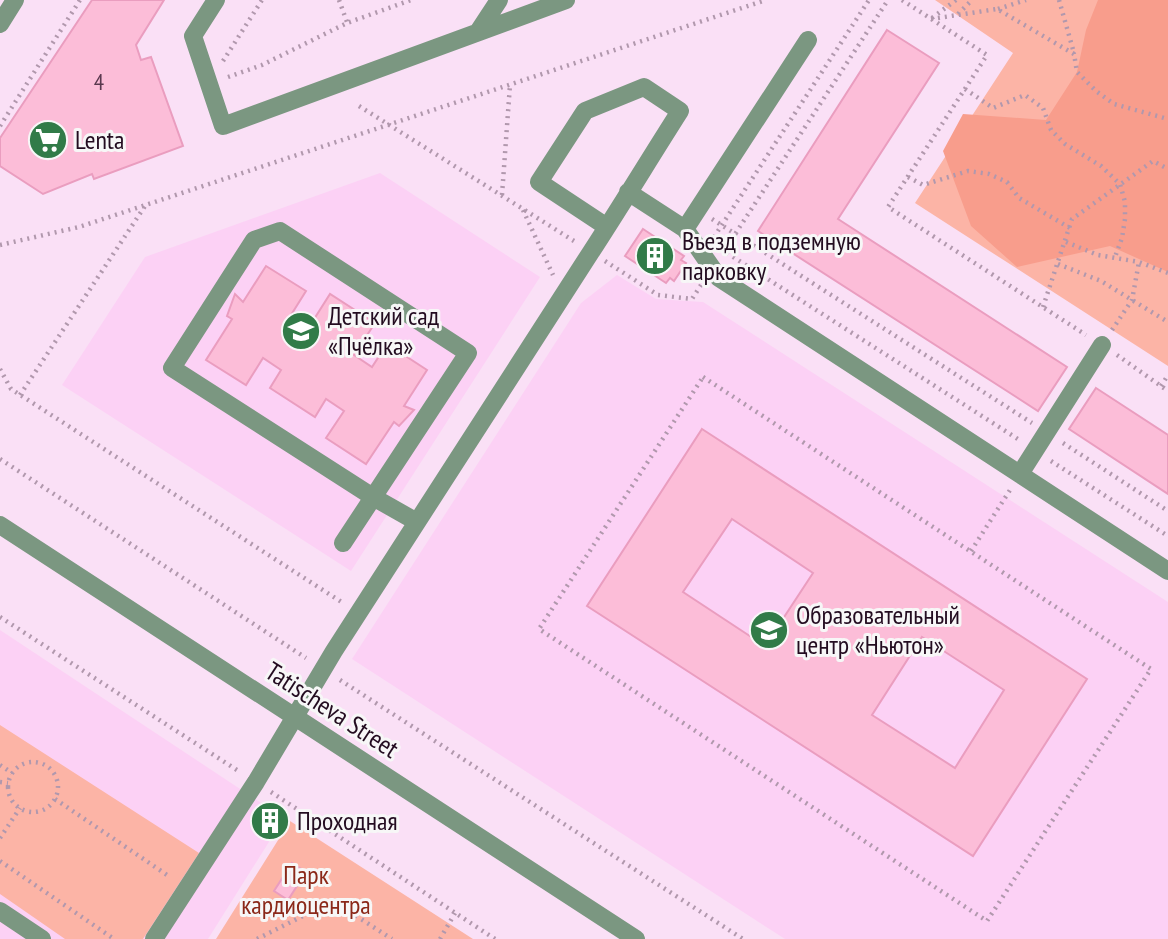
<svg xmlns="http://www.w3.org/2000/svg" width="1168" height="939" viewBox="0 0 1168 939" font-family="'PT Sans Narrow',sans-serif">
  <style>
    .built { fill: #fcd1f5 }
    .green { fill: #fcb4a6 }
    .forest { fill: #f89d8c }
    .building { fill: #fcbdd8; stroke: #ea9dbf; stroke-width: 2; fill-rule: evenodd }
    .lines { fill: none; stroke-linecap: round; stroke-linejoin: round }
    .path { stroke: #b198ad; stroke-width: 4.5; stroke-dasharray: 2 5; stroke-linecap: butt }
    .minor { stroke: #7b9781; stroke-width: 18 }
    .labels { text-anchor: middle; stroke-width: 6; stroke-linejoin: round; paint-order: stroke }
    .number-label { font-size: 23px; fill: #59384e }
    .poi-label { font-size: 26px; fill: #230c20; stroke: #f7f7f7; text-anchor: start }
    .street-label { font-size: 26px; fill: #230c20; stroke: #f7f7f7 }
    .park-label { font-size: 26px; fill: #8b2819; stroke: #f7f7f7 }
  </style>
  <rect width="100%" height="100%" fill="#fae0f6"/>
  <path class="built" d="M380 173 540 277 351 571 62 385 145 257Z
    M617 275 656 299 703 302 1168 602V939H785L352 659 581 303Z
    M0 630 284 818 208 939H0Z"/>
  <path class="green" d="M935 0H1168V366L915 203 1013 53Z
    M0 725 199 853 143 939H65L0 894Z
    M290 821 473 939H216Z"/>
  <path class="forest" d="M1098 0H1168V272L1110 246 1017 267 971 226 943 151 963 114 1046 120 1077 72 1086 30Z"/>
  <path class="building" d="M92 0H164L136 45 141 60 151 57 183 146 94 179 92 174 43 194 0 166V138Z
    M887 30 939 63 838 219 1067 367 1038 411 758 231Z
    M643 229 684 256 681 260 686 263 674 281 670 278 666 283 625 256Z
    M266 266 306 291 291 315 309 327 330 294 375 323 354 355 372 367 387 344 427 370 404 406 414 410 399 426 394 422 366 464 326 438 344 411 326 399 315 417 270 388 281 370 263 358 246 385 206 360 232 319 227 316 235 294 243 302Z
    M1096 388 1168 435V494L1069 429Z
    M702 429 1087 679 973 856 587 606ZM732 519 813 573 765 646 683 592ZM922 637 1004 690 955 768 872 715Z
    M266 807 284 818 273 835 256 823Z
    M292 863 306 872 288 900 274 891Z"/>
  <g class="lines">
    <path class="path" d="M339 0 347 22
      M902 0 987 55 888 207 1086 335
      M1059 0 1074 53
      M998 9 1026 0
      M958 14 972 0
      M932 18 956 0
      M931 19 997 9 1074 54 1077 72 1096 91 1114 104 1168 119
      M223 61 262 0
      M228 77 262 65 347 23 411 0
      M965 89 993 108 1025 95 1043 108 1051 130 1065 144 1101 166 1120 184 1125 202V219L1122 238 1115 257
      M359 106 574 241
      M0 126 80 0
      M908 177 923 185 968 171 989 174 1007 182 1019 198 1070 228
      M502 195 510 85
      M523 210 553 275
      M712 219 1032 423
      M714 237 869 0
      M1066 242 1098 255 1139 262 1168 273
      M0 245 79 227 766 0
      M724 251 888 0
      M727 253 1021 441
      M605 261 658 295 692 299 701 285
      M1058 264 1101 281 1168 322
      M1043 307 1072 219 1153 161 1168 169
      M1112 330 1132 300 1139 262
      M1117 355 1168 391
      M0 369 11 389 343 603
      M703 377 1151 669 987 921 539 629Z
      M1161 386 1168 375
      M20 395 145 206
      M1063 443 1168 511
      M0 459 306 658
      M1051 461 1168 536
      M971 551 1010 490
      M0 617 240 772
      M340 680 743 939
      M8 787a25 25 0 1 1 50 0a25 25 0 1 1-50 0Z
      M0 765 12 773
      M0 782 8 783
      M271 792 495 939
      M55 799 170 877
      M0 838 20 808
      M0 861 114 939
      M257 939 333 901 392 939
      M440 939 455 913"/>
    <path class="minor" d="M216 0 193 36 223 126 566 0
      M0 24 15 0
      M478 32 499 0
      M808 40 685 229 719 278 1168 571
      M628 192 685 229
      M1020 474 1102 345
      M0 525 636 939
      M343 543 468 353 280 231 254 240 172 368 373 497 417 522
      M0 911 42 939
      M154 939 256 782 334 651 591 252C621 206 650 158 680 111L644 87 585 111 539 182 607 227"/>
  </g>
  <defs>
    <g id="supermarket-disc" transform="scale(2.0125)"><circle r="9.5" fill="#317b48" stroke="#f7f7f7"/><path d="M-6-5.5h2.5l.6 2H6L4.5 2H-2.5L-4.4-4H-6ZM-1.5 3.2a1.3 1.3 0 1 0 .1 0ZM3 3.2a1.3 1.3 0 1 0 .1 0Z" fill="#fff"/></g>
    <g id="building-disc" transform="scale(2.0125)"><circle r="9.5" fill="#317b48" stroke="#f7f7f7"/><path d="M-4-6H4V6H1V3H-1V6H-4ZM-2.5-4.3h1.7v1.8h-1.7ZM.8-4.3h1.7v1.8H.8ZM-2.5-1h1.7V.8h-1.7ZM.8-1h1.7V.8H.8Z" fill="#fff"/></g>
    <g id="school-disc" transform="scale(2.0125)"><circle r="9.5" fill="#317b48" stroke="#f7f7f7"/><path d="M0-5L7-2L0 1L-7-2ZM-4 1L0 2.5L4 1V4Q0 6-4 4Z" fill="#fff"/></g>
  </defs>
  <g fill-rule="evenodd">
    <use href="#supermarket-disc" x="48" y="140"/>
    <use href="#building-disc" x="655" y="256"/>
    <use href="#school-disc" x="301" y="331"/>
    <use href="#school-disc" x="769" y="630"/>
    <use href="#building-disc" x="270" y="821"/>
  </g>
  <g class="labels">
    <g class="number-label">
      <text x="99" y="90">4</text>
    </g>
    <g class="poi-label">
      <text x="75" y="149">Lenta</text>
      <text x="682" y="250">Въезд в подземную<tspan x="682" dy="30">парковку</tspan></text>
      <text x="328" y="325">Детский сад<tspan x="328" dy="30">«Пчёлка»</tspan></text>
      <text x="796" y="624">Образовательный<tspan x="796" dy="30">центр «Ньютон»</tspan></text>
      <text x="297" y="830">Проходная</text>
    </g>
    <g class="street-label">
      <text transform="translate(332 710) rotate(33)" y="9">Tatischeva Street</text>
    </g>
    <g class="park-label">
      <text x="306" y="884">Парк<tspan x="306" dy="30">кардиоцентра</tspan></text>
    </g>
  </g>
</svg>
